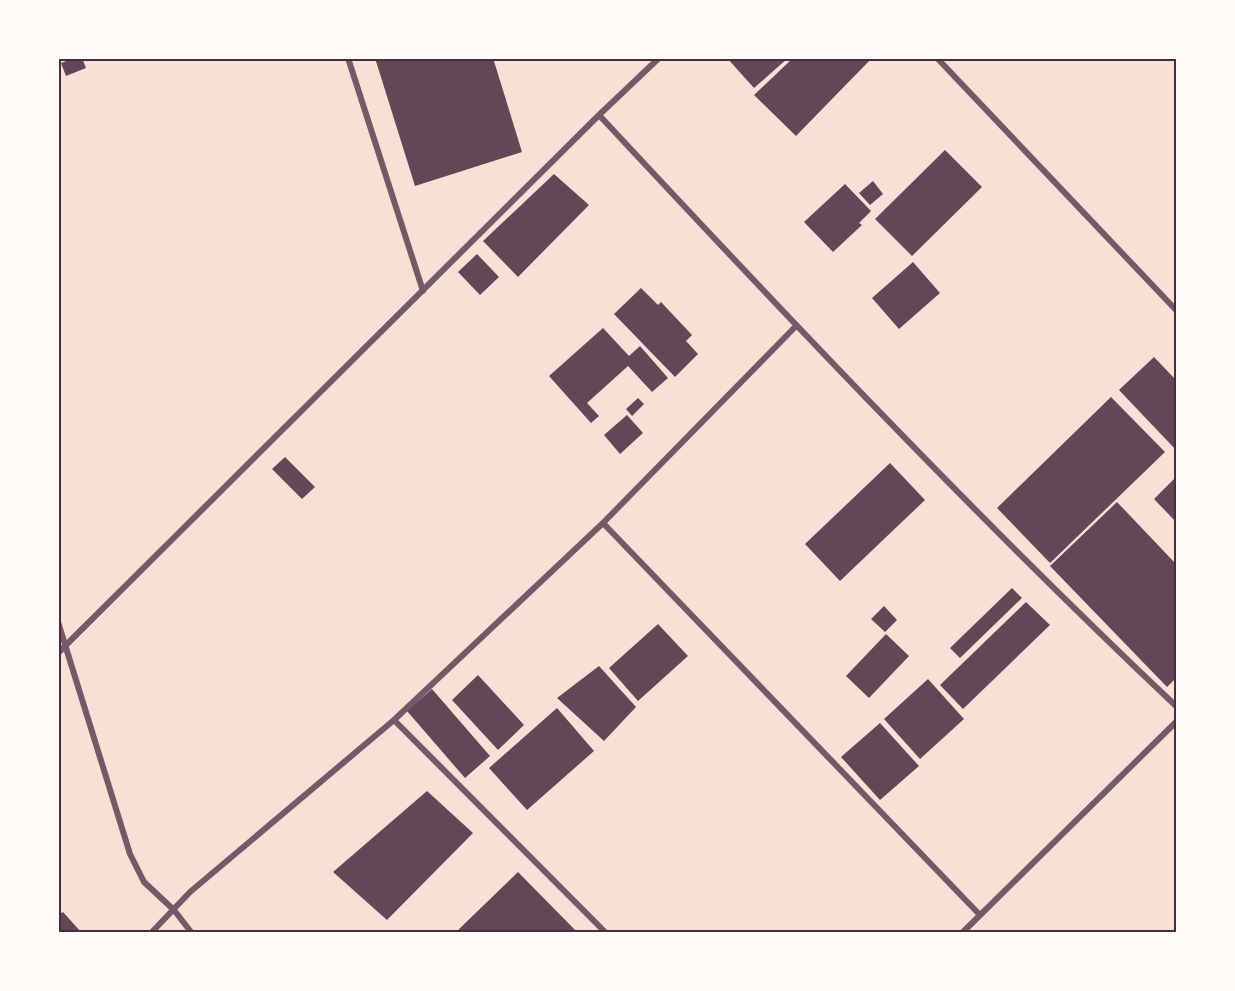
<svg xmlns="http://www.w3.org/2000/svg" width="1235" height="991" viewBox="0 0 1235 991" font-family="'IBM Plex Sans',sans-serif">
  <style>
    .building { fill: #644757 }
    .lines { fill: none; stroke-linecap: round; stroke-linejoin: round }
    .minor { stroke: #755966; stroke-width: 6 }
    .neatline { fill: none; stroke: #4a2c40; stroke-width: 2 }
  </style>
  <rect width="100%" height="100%" fill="#f7e1d7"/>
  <path class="building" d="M74 58H82L86 68 66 76 61 63Z
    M375 58H493L522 152 415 186Z
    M727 58H788L754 88Z
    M793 58H872L796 136 754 95Z
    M945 150 982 187 912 256 875 219Z
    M554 174 589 205 518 277 483 241Z
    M873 181 883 194 870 205 859 193Z
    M845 184 871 211 859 223 862 225 833 252 804 222Z
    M477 254 499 277 480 295 458 272Z
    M913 262 940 293 899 329 872 298Z
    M641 288 658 305 661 302 692 335 686 341 698 354 675 377 614 314Z
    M603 328 629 356 640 346 668 378 652 392 628 366 587 403 599 416 591 423 549 376Z
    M1154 357 1176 380V450L1119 390Z
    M1111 397 1165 452 1050 563 997 508Z
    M638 398 644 404 632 416 626 409Z
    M627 415 643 433 620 454 604 435Z
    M285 457 315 487 302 499 272 469Z
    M890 463 925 500 840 581 805 544Z
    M1176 477V522L1154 499Z
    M1117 502 1176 564V678L1167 687 1050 566Z
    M1012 588 1022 598 960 658 950 648Z
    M1026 602 1050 625 963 709 940 685Z
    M884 606 897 620 885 632 871 619Z
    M658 624 688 656 638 701 609 668Z
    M886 634 909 656 869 698 846 676Z
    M599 666 636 707 604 741 557 698Z
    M478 675 524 725 498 750 452 700Z
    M928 679 964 719 920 759 884 719Z
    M432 689 490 756 465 778 407 711Z
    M557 708 594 751 527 810 489 768Z
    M880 723 919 766 880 800 841 757Z
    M427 791 473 833 387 920 333 872Z
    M518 872 577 932H456Z
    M63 912 81 932H58V915Z"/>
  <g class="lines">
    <path class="minor" d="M348 58 423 291
      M937 58 1176 310
      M599 115C787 317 976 517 1176 706
      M603 523 979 914
      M58 622 130 854 144 882 174 910 191 932
      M58 653 599 115 659 58
      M394 720 605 932
      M152 932 190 892 394 720 603 523 796 326
      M963 932 1176 722"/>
  </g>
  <rect width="1235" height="991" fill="none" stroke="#fffaf5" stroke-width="120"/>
  <rect x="60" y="60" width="1115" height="871" class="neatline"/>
</svg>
